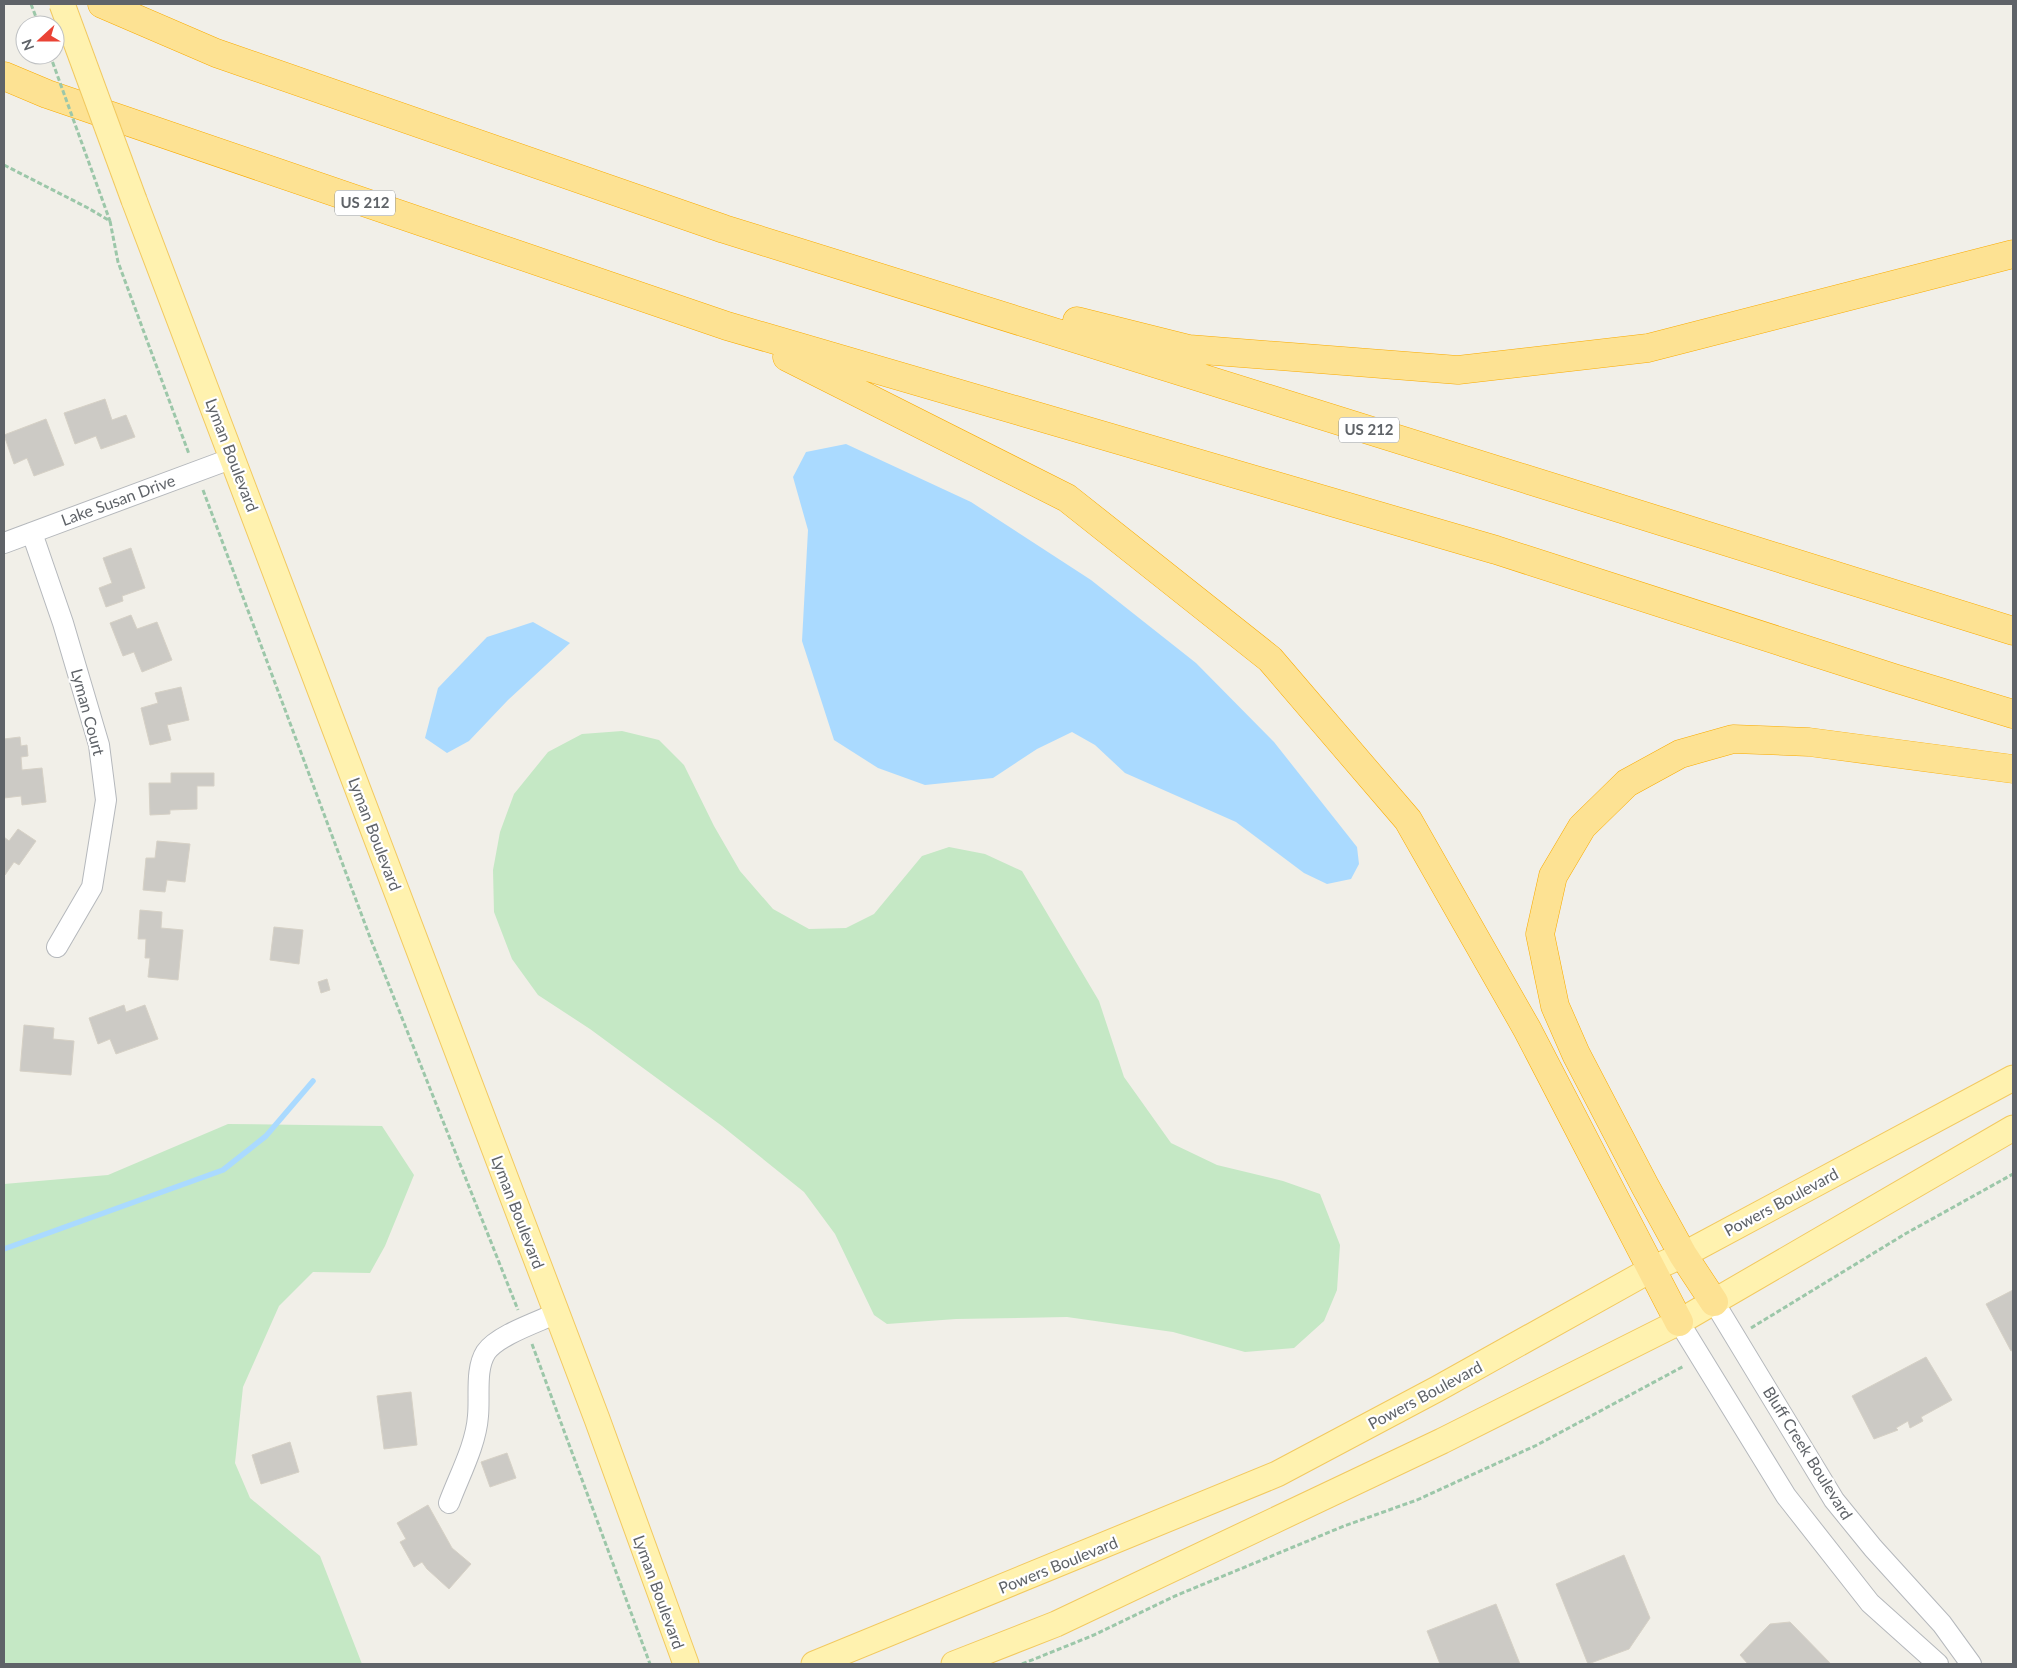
<svg xmlns="http://www.w3.org/2000/svg" width="2017" height="1668" viewBox="0 0 2017 1668" font-family="Lato,sans-serif">
  <style>
    .green { fill: #c5e8c5 }
    .water { fill: #aadaff }
    .lines { fill: none; stroke-linecap: round; stroke-linejoin: round }
    .stream { stroke: #aadaff; stroke-width: 5.5 }
    .building { fill: #cccac5; stroke: #d6d1c6 }
    .minor-casing { stroke: #b5b8bc; stroke-width: 22 }
    .major-casing { stroke: #f2c960; stroke-width: 27 }
    .highway-casing { stroke: #f9ab00; stroke-width: 29 }
    .path { stroke: #9cc7a9; stroke-width: 3; stroke-dasharray: 5 2.5; stroke-linecap: butt }
    .minor { stroke: #fff; stroke-width: 20 }
    .major { stroke: #fff2af; stroke-width: 25 }
    .highway { stroke: #fde293; stroke-width: 28 }
    .major-bridge-casing { stroke: #f2c960; stroke-width: 27; stroke-linecap: butt }
    .path-bridge { stroke: #9cc7a9; stroke-width: 3; stroke-dasharray: 5 2.5; stroke-linecap: butt }
    .major-bridge { stroke: #fff2af; stroke-width: 25 }
    .labels { text-anchor: middle; stroke-width: 4.5; stroke-linejoin: round; paint-order: stroke }
    .shield { fill: #fff; stroke: #8f9295; stroke-width: 1 }
    .shield-label { font-size: 15px; font-weight: bold; fill: #5f6368 }
    .street-label { font-size: 16px; fill: #5f6368; stroke: #fff }
  </style>
  <rect width="100%" height="100%" fill="#f1efe8"/>
  <path class="green" d="M622 731 659 740 684 765 714 826 740 871 773 909 809 929 846 928 874 914 922 856 949 847 985 854 1022 871 1099 1001 1124 1077 1171 1143 1217 1165 1283 1181 1320 1194 1340 1245 1337 1290 1324 1321 1294 1348 1245 1352 1173 1332 1067 1317 956 1319 887 1324 874 1315 835 1234 804 1192 722 1126 590 1029 538 995 512 959 494 912 493 870 500 832 514 794 548 752 582 734Z
    M228 1124 382 1126 414 1175 385 1246 370 1273 313 1272 279 1306 243 1387 235 1463 250 1498 320 1556 362 1664H4V1184L108 1175Z"/>
  <path class="water" d="M846 444 971 502 1091 580 1196 663 1274 742 1357 847 1359 864 1351 879 1327 884 1304 873 1236 822 1125 773 1095 745 1072 732 1037 749 993 778 925 785 878 768 834 740 802 641 808 530 793 477 806 452Z
    M533 622 570 643 508 700 469 741 447 753 425 738 438 688 487 637Z"/>
  <g class="lines">
    <path class="stream" d="M4 1249 223 1170 266 1136 313 1081"/>
  </g>
  <path class="building" d="M105 399 112 420 126 415 135 437 101 449 96 436 75 444 64 413Z
    M46 419 64 465 34 476 27 458 14 464 4 435Z
    M131 548 145 588 122 596 123 601 106 607 99 588 112 583 103 558Z
    M131 615 137 629 157 622 172 660 142 672 134 652 123 656 110 623Z
    M181 687 189 720 167 725 171 740 150 745 141 708 158 703 155 693Z
    M20 737 21 746 27 745 28 756 21 757 22 770 42 768 46 802 22 805 21 796 4 798V739Z
    M171 773H214V786H197V809L170 810V814L150 815 149 783H171Z
    M18 829 36 841 19 865 14 862 5 875 4 837 9 841Z
    M157 841 190 844 185 882 167 880 165 892 143 890 146 858H155Z
    M140 910 162 912 161 928 183 930 178 980 148 977 150 958H145L146 939H138Z
    M274 927 303 930 299 964 270 960Z
    M327 979 330 990 321 993 318 982Z
    M124 1005 126 1012 145 1005 158 1039 116 1054 110 1039 98 1044 89 1018Z
    M24 1025 54 1028 53 1039 74 1041 71 1075 20 1071Z
    M2013 1290V1350L2011 1351 1986 1304Z
    M1926 1357 1952 1400 1921 1417 1923 1421 1910 1428 1908 1421 1896 1428 1898 1430 1874 1439 1852 1396Z
    M411 1392 417 1445 384 1449 377 1396Z
    M290 1442 299 1472 261 1484 252 1455Z
    M507 1453 516 1478 490 1487 481 1462Z
    M428 1505 452 1548 471 1564 449 1589 427 1569 422 1562 414 1567 400 1542 406 1539 397 1523Z
    M1624 1555 1650 1618 1629 1649 1588 1664 1556 1584Z
    M1496 1604 1520 1664H1440L1427 1631Z
    M1790 1622 1831 1664H1748L1740 1655 1770 1624Z"/>
  <g class="lines">
    <g class="minor-casing">
      <path id="minor" d="M32 533 63 623 99 745 106 800 92 887 57 947
        M4 543 233 458
        M1714 1302 1834 1500 1873 1548 1942 1624 1971 1664
        M1679 1322 1786 1496 1870 1603 1938 1664
        M449 1503C459 1476 476 1445 478 1416 480 1396 475 1369 486 1352 498 1335 538 1322 557 1313"/>
    </g>
    <g class="major-casing">
      <path id="major" d="M134 200 597 1419 686 1664
        M814 1664 1277 1474 1437 1389 1652 1269 1683 1255 2013 1078
        M954 1664 1056 1624 1442 1441 1679 1322 2013 1128"/>
    </g>
    <g class="highway-casing">
      <path id="highway" d="M102 4 216 53 724 229 2013 631
        M4 76 47 94 727 326 1496 550 1894 678 2013 714
        M1077 321 1189 349 1458 370 1648 348 2013 254
        M787 357 1067 498 1270 659 1408 820 1527 1029 1679 1322
        M1714 1302 1683 1255 1645 1186 1576 1054 1555 1006 1540 934 1553 876 1582 827 1627 783 1680 754 1733 739 1809 742 2013 769"/>
    </g>
    <path class="path" d="M31 4 39 25
      M4 165 88 208 110 221 118 262 189 454
      M203 490 371 940 518 1310
      M1751 1328 1905 1234 2013 1174
      M532 1344 650 1664
      M1022 1664 1094 1635 1175 1596 1344 1526 1417 1500 1537 1445 1684 1366"/>
    <use href="#minor" class="minor"/>
    <use href="#major" class="major"/>
    <use href="#highway" class="highway"/>
    <g class="major-bridge-casing">
      <path id="major-bridge" d="M62 4 134 200"/>
    </g>
    <path class="path-bridge" d="M50 55 110 221"/>
    <use href="#major-bridge" class="major-bridge"/>
  </g>
  <g class="labels">
    <g class="shield">
      <rect x="335" y="190.5" width="60" height="25" rx="4"/>
      <rect x="1339" y="417.5" width="60" height="25" rx="4"/>
    </g>
    <g class="shield-label">
      <text x="365" y="208">US 212</text>
      <text x="1369" y="435">US 212</text>
    </g>
    <g class="street-label">
      <text transform="translate(232 455) rotate(69)" y="6">Lyman Boulevard</text>
      <text transform="translate(118 500) rotate(-20)" y="6">Lake Susan Drive</text>
      <text transform="translate(88 712) rotate(75)" y="6">Lyman Court</text>
      <text transform="translate(375 834) rotate(69)" y="6">Lyman Boulevard</text>
      <text transform="translate(1781 1202) rotate(-28)" y="6">Powers Boulevard</text>
      <text transform="translate(518 1212) rotate(69)" y="6">Lyman Boulevard</text>
      <text transform="translate(1425 1395) rotate(-28)" y="6">Powers Boulevard</text>
      <text transform="translate(1808 1453) rotate(58)" y="6">Bluff Creek Boulevard</text>
      <text transform="translate(1058 1565) rotate(-22)" y="6">Powers Boulevard</text>
      <text transform="translate(659 1592) rotate(70)" y="6">Lyman Boulevard</text>
    </g>
  </g>
  <rect width="2017" height="1668" fill="none" stroke="#5f6368" stroke-width="10"/>
  <g transform="translate(40 40) rotate(249)"><circle r="24" fill="#ffffff" stroke="#bfc1c3"/>
  <path d="M0-4L9 19L0 12L-9 19Z" fill="#ea4335"/>
  <text y="-8" font-size="14" font-weight="bold" text-anchor="middle" fill="#5f6368">N</text>
  </g>
</svg>
